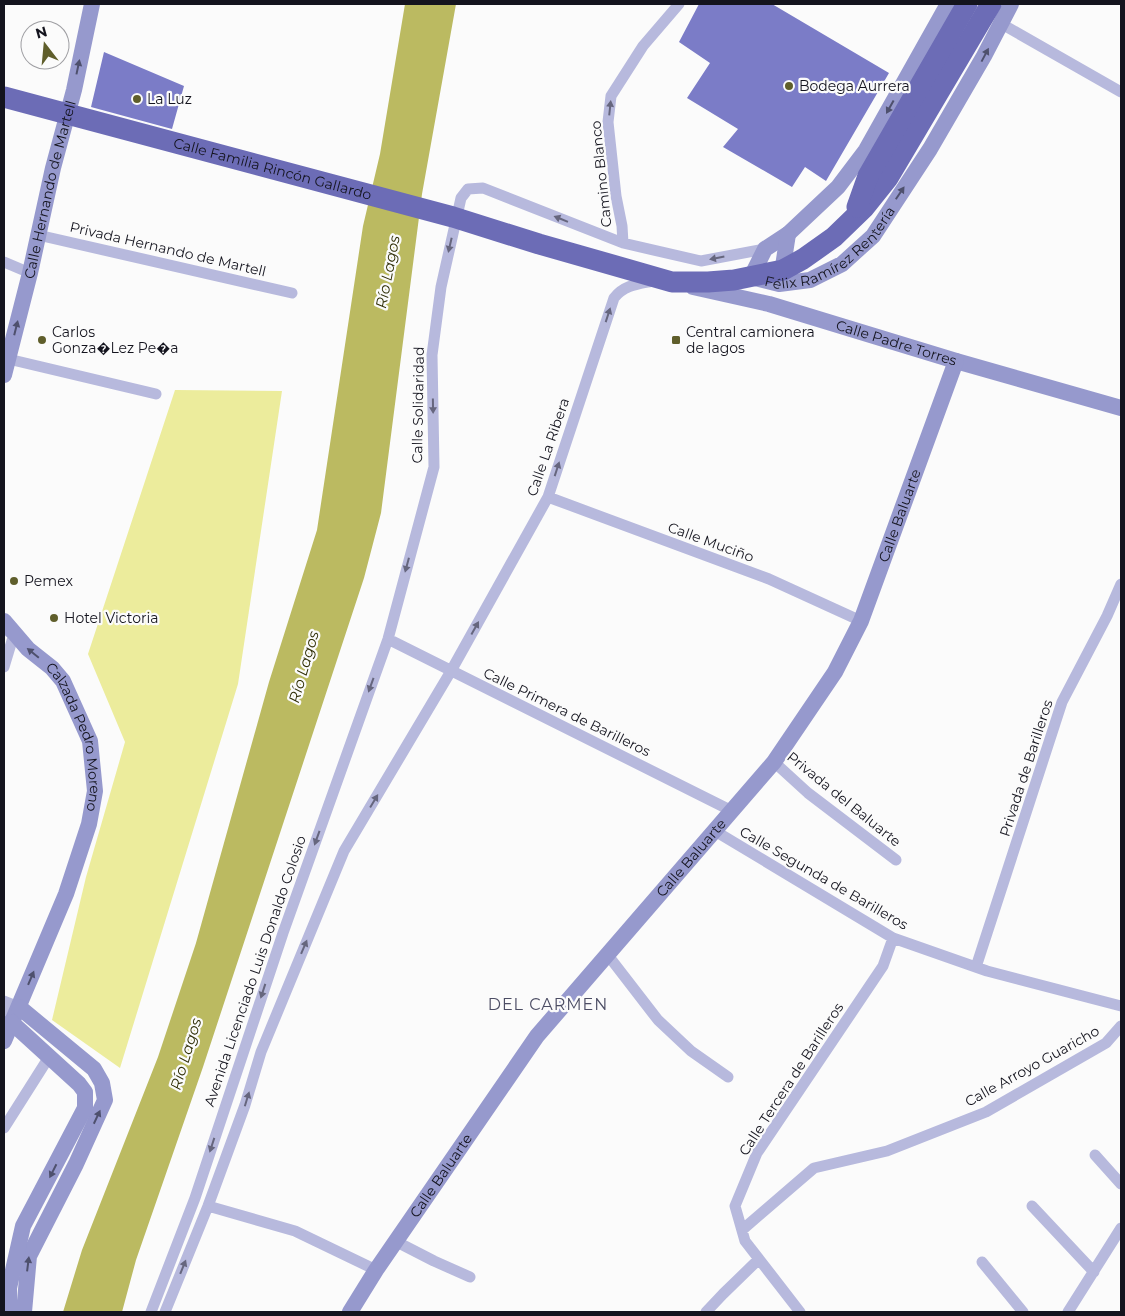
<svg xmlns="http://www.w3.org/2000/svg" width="1125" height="1316" viewBox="0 0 1125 1316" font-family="Montserrat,sans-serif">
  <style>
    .green { fill: #ecec9c }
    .water { fill: #bbba61 }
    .building { fill: #7b7cc7 }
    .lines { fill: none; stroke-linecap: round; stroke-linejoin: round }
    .street { stroke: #b7b9dd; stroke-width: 11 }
    .secondary { stroke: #9699cd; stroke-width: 16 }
    .highway { stroke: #6c6cb6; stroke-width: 21 }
    .oneway { fill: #4e506d }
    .oneway2 { fill: #66667e }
    .poi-dot { fill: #5f5e2b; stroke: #fbfbfb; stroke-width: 2 }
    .labels { text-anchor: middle; stroke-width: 4.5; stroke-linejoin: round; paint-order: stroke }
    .poi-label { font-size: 14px; fill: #14141e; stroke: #fbfbfb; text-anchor: start }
    .street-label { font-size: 14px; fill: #14141e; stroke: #fbfbfb }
    .water-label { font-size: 15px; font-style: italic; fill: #2f2e06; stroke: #fbfbfb }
    .quarter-label { font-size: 16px; letter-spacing: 1px; fill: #4c4d64; stroke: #fbfbfb }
  </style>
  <rect width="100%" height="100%" fill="#fbfbfb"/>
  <path class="green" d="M175 390 282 391 238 684 120 1068 52 1020 86 877 125 742 88 654Z"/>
  <path class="water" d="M405 4H456L422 194 381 513 364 578 203 1067 136 1260 122 1312H63L82 1250 158 1057 196 943 269 682 317 530 363 226 380 154Z"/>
  <path class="building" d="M699 4H772L889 73 826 181 805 167 792 187 723 147 738 129 687 98 710 63 679 42Z
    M104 52 184 86 172 129 91 107Z"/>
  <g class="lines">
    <path class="street" d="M1000 23 1121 92
      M38 235 292 293
      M623 243 622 226 616 196 608 122 611 96 643 46 679 4
      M4 262 30 273
      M4 358 156 394
      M548 497 769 579 861 621
      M388 639 732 811
      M4 667 14 634 9 632
      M774 762 808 793 896 860
      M715 831 893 938 987 971 1121 1006
      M607 954 658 1020 691 1051 728 1077
      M976 967 1062 702 1107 616 1121 584
      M4 1001 19 1007
      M4 1010 11 1022
      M4 1128 49 1057
      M1095 1155 1121 1184
      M208 1206 295 1231 376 1270
      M1032 1206 1094 1272
      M742 1230 814 1168 887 1151 986 1112 1106 1043 1121 1026
      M397 1242 434 1261 470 1277
      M982 1262 1023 1312
      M151 1312 195 1198 283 933 388 639 434 467 432 355 441 287 461 198 468 189 483 188 623 243 701 261 765 249
      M165 1312 208 1206 245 1105 261 1052 344 851 451 671 548 497 614 298C624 285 638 284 653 281
      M706 1312 723 1294 759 1259
      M800 1312 745 1241 735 1206 757 1153 883 966 893 938
      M1068 1312 1121 1228"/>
    <g class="secondary">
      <path id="s1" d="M948 4 866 150 838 187 788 234 765 249 751 277 779 284 810 280 842 264 873 236 930 149 984 56 1011 4"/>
      <path d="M781 279 788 234"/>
      <path id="s2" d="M693 287 769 304 956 361 1121 408"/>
      <path id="s3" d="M4 375 30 273 53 168 74 90 92 4"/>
      <path id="s4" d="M4 621 28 649 52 668 63 681 90 741 95 791 89 824 66 894 4 1041"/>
      <path d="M19 1007 94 1069 102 1083 105 1100 76 1164 29 1256 24 1312"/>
      <path d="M9 1312V1288L23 1226 85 1108V1092L79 1084 11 1022"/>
      <path id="s5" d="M350 1312 376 1270 537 1036 774 762 835 672 861 621 956 361"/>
    </g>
    <g class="highway">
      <path id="s6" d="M4 97 453 217 539 244 672 282H708L734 280 783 270 803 259 834 237 864 208 888 178 991 4"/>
      <path d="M857 207 868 176 967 4"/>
    </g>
  </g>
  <defs><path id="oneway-solid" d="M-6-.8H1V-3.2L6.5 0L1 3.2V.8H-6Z" transform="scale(1.25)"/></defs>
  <g class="oneway">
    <use href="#oneway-solid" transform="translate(985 55) rotate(-62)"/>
    <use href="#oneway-solid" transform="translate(78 67) rotate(-78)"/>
    <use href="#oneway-solid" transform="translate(890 107) rotate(119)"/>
    <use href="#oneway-solid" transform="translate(900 193) rotate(-56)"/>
    <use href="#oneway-solid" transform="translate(16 328) rotate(-76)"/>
    <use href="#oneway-solid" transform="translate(33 653) rotate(-141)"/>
    <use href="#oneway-solid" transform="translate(31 978) rotate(-67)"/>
    <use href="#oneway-solid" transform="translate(97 1117) rotate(-65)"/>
    <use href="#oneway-solid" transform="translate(53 1171) rotate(117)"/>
    <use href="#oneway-solid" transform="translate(28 1264) rotate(-83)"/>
  </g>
  <g class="oneway2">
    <use href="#oneway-solid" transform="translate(610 108) rotate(-84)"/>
    <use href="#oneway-solid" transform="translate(561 219) rotate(-158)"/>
    <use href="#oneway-solid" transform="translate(450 245) rotate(103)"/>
    <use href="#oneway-solid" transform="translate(717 258) rotate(169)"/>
    <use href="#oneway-solid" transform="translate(608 315) rotate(-72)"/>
    <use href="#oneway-solid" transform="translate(433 406) rotate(89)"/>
    <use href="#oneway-solid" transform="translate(557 469) rotate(-72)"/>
    <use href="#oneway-solid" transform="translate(407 565) rotate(105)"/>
    <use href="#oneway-solid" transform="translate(475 628) rotate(-61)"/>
    <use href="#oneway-solid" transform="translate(371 685) rotate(110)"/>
    <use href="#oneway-solid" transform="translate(374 801) rotate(-59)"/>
    <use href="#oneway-solid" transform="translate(317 838) rotate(110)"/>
    <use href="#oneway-solid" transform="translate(304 947) rotate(-67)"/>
    <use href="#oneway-solid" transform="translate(263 991) rotate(108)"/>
    <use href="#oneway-solid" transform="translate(247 1099) rotate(-73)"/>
    <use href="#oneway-solid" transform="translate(212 1145) rotate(108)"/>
    <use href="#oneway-solid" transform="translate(183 1267) rotate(-68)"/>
  </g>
  <g class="poi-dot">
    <circle cx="789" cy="86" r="5"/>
    <circle cx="137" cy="99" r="5"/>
    <circle cx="42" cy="340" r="5"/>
    <rect x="671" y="335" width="10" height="10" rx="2.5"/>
    <circle cx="14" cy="581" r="5"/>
    <circle cx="54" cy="618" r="5"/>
  </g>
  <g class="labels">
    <g class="poi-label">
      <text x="799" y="91">Bodega Aurrera</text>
      <text x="147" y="104">La Luz</text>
      <text x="52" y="337">Carlos<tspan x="52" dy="16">Gonza�Lez Pe�a</tspan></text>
      <text x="686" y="337">Central camionera<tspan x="686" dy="16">de lagos</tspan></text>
      <text x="24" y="586">Pemex</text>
      <text x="64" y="623">Hotel Victoria</text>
    </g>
    <g class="street-label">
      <text dy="5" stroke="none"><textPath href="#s6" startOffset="278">Calle Familia Rincón Gallardo</textPath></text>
      <text transform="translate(601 174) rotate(-96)" y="5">Camino Blanco</text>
      <text dy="5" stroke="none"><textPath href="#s3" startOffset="191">Calle Hernando de Martell</textPath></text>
      <text dy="5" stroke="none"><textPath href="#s1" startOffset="434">Félix Ramírez Rentería</textPath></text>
      <text transform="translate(168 249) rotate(13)" y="5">Privada Hernando de Martell</text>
      <text dy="5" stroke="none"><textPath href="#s2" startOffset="211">Calle Padre Torres</textPath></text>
      <text transform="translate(418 405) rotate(-89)" y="5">Calle Solidaridad</text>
      <text transform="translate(548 447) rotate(-71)" y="5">Calle La Ribera</text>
      <text dy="5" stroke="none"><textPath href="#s5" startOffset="974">Calle Baluarte</textPath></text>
      <text transform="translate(711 542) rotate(20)" y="5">Calle Muciño</text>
      <text transform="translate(567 712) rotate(26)" y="5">Calle Primera de Barilleros</text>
      <text dy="5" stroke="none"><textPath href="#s4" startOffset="142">Calzada Pedro Moreno</textPath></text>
      <text transform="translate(1026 768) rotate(-72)" y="5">Privada de Barilleros</text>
      <text transform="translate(844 799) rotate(39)" y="5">Privada del Baluarte</text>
      <text dy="5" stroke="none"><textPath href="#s5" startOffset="569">Calle Baluarte</textPath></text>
      <text transform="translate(824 878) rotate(30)" y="5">Calle Segunda de Barilleros</text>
      <text transform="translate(255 971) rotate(-71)" y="5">Avenida Licenciado Luis Donaldo Colosio</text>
      <text transform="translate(1032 1066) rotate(-29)" y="5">Calle Arroyo Guaricho</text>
      <text transform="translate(791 1079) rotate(-57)" y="5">Calle Tercera de Barilleros</text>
      <text dy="5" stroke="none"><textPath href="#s5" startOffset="164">Calle Baluarte</textPath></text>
    </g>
    <g class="water-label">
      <text transform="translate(388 272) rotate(-79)" y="5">Río Lagos</text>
      <text transform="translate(304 667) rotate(-74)" y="5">Río Lagos</text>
      <text transform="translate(186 1054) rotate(-73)" y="5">Río Lagos</text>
    </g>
    <g class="quarter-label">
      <text x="548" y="1010">DEL CARMEN</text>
    </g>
  </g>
  <rect width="1125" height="1316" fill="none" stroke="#14141e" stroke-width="10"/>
  <g transform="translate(45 45) rotate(344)"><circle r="24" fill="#fbfbfb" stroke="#9f9fa3"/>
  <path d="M0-4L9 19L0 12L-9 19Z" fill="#5f5e2b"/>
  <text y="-8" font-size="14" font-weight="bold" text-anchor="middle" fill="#14141e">N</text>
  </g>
</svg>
